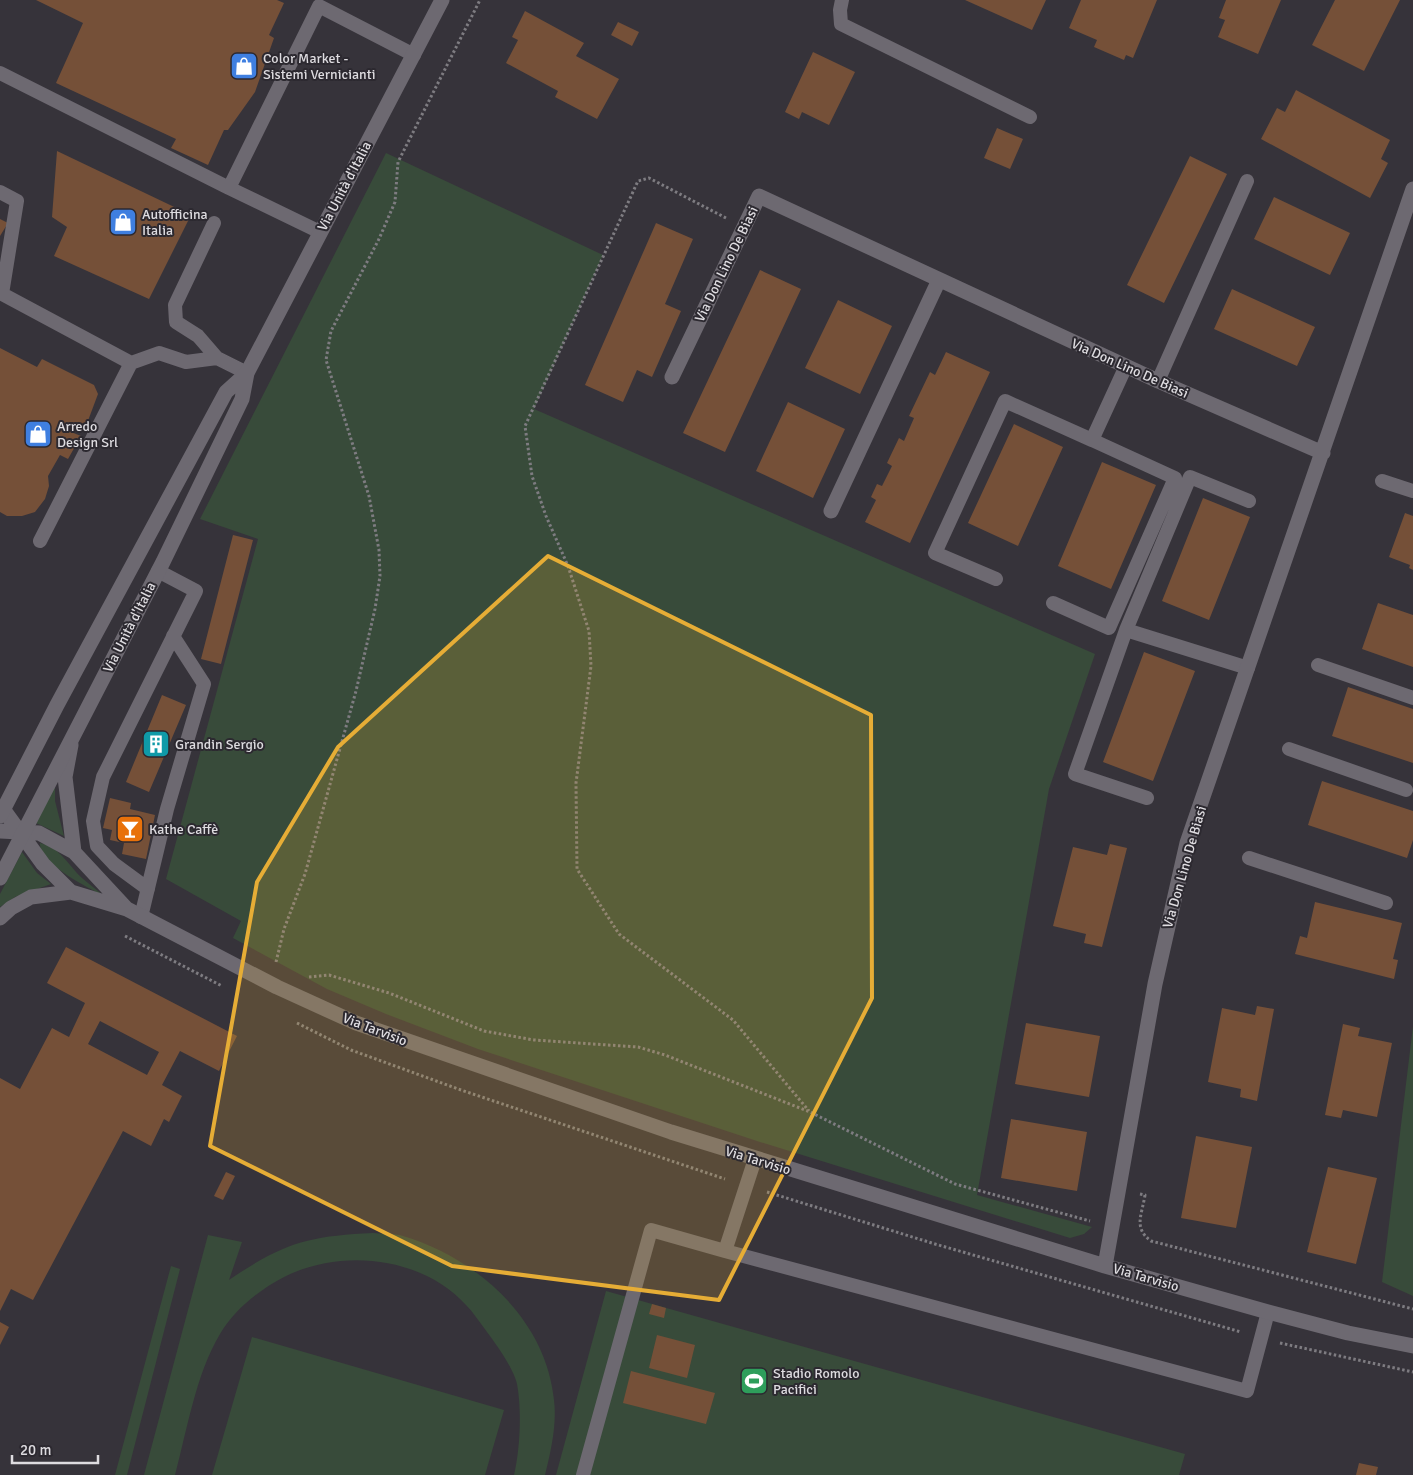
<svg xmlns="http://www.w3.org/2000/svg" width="1413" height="1475" viewBox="0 0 1413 1475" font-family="Signika,sans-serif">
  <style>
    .green { fill: #384b3a }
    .building { fill: #755038; fill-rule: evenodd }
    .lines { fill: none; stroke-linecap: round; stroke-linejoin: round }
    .path { stroke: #7e7c81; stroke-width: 3; stroke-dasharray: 2.5 2.5; stroke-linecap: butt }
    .lane { stroke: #6d6971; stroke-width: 14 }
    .street { stroke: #6d6971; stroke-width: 15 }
    .secondary { stroke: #6d6971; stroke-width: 15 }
    .marked { fill: #e6ad36; fill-opacity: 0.2; stroke: #e6ad36; stroke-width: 4; stroke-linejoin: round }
    .labels { text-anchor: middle; stroke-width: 4; stroke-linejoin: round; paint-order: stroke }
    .poi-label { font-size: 14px; fill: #dedce0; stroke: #2c2930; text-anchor: start }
    .street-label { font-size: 14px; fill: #dedce0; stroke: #2c2930 }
  </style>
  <rect width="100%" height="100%" fill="#36333a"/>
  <path class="green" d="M386 153 603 255 534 409 1095 654 1049 789 977 1195 1092 1227 1084 1234 1070 1238 760 1142 478 1049 386 1014 327 989 233 938 241 921 166 879 258 539 200 519Z
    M55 785V801L64 836 36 823Z
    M40 843C60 847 68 865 82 878 89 884 97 890 104 896 89 888 38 863 40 843Z
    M22 852 37 873 51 884 15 897 0 907V894Z
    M1413 1026V1296L1382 1282Z
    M373 1233C382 1234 394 1233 403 1236 477 1258 546 1319 554 1400 557 1424 551 1451 545 1475H514C520 1450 522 1410 517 1384 514 1369 496 1344 487 1332 480 1323 474 1313 466 1305 421 1256 341 1248 284 1277 259 1290 234 1310 220 1334 196 1374 187 1430 175 1475H144L208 1235 242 1242 229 1280C283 1243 308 1236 373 1233Z
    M171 1266 180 1269 127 1475H115Z
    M606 1291 1185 1454 1179 1475H556Z
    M252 1337 504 1410 485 1475H212Z"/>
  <path class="building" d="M36 0H277L284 3 269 35 274 38 255 92 228 130H224L208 165 171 148 176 139 56 83 83 23Z
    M965 0H1046L1032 30Z
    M1081 0H1157L1133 58 1126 55 1124 60 1094 47 1097 40 1069 28Z
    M1226 0H1281L1258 54 1218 37 1225 20 1219 18Z
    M1335 0H1400L1364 71 1312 45Z
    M525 11 584 43 576 56 619 79 597 119 555 97 558 91 506 63 518 40 512 37Z
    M618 22 639 32 632 46 611 35Z
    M813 52 855 72 829 125 802 112 799 119 785 112Z
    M1296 90 1390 140 1381 159 1388 163 1370 198 1261 139 1277 108 1285 112Z
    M997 128 1023 139 1010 169 984 158Z
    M57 151 191 215 149 299 54 256 67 227 52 217Z
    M1190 156 1227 174 1164 303 1127 285Z
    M1274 197 1350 233 1330 275 1254 239Z
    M0 219 8 223 0 236Z
    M656 223 693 239 665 304 681 311 652 377 637 370 623 402 585 385Z
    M760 270 801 289 725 452 683 433Z
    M1232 289 1315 327 1297 366 1214 329Z
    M838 300 892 326 860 394 805 368Z
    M0 348 37 367 42 359 94 385 98 394 86 426 78 422 71 432 81 436 68 459 60 455 48 476 49 486 45 499 35 512 22 516H7L0 512Z
    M946 352 990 372 910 543 865 522 876 500 871 497 877 484 882 486 892 466 887 463 899 438 904 441 914 418 909 416 930 372 935 375Z
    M788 402 845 429 813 498 756 471Z
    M1014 424 1063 447 1018 546 968 523Z
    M1102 462 1156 485 1111 589 1058 566Z
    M1203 498 1250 517 1209 620 1162 601Z
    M1405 513 1413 516V570L1409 568 1410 565 1389 557Z
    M233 535 253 540 221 664 201 659Z
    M1378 603 1413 615V667L1362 649Z
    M1144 652 1195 671 1153 781 1103 762Z
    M1348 687 1413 709V763L1332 736Z
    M162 695 186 705 149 792 126 782Z
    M1322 781 1413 811V840L1407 858 1308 825Z
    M110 798 131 803 130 809 155 815 146 859 122 854 124 843 110 840 112 830 103 828Z
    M1110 844 1127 848 1102 947 1084 943 1086 934 1053 926 1073 847 1107 855Z
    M1315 902 1402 923 1393 959 1398 960 1394 979 1295 954 1300 936 1307 938Z
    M66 947 237 1036 219 1071 180 1051 162 1085 182 1096 169 1122 164 1119 151 1146 123 1131 33 1300 11 1289 0 1311V1078L20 1089 52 1028 69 1037 85 1003 47 983ZM100 1021 159 1052 147 1075 88 1044Z
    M1257 1006 1274 1009 1257 1101 1240 1097 1241 1089 1208 1082 1222 1008 1255 1015Z
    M1026 1023 1100 1036 1089 1097 1015 1084Z
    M1343 1024 1360 1028 1358 1036 1392 1043 1377 1117 1343 1110 1341 1118 1325 1115Z
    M1011 1119 1087 1132 1077 1191 1001 1178Z
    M1196 1136 1252 1147 1236 1228 1181 1218Z
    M1328 1167 1377 1178 1356 1264 1307 1252Z
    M226 1172 235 1176 223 1200 214 1196Z
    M652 1304 666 1308 664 1318 649 1314Z
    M0 1322 9 1327 0 1345Z
    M657 1335 695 1345 687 1378 649 1368Z
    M631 1371 715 1393 706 1424 623 1403Z
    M1359 1463 1378 1467 1376 1475H1356Z"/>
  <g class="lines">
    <path class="path" d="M726 218 649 178 638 181 525 426 532 476 546 516 568 566 589 631 591 666 576 783 577 869 619 934 733 1020 809 1111
      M125 936 222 986
      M276 962 284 929 305 874 356 691 375 609 380 576 379 550 369 496 326 360 331 331 379 239 395 202 398 162 480 0
      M309 977 329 975 389 993 484 1031 534 1040 638 1047 665 1055 810 1112 955 1184 1090 1221
      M297 1023 351 1050 461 1090 725 1179
      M767 1192 935 1244 1241 1332
      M1140 1194 1145 1195C1142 1215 1133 1228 1151 1241L1413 1309
      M1280 1343 1413 1372"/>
    <path class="lane" d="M842 0 840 10 841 24 1030 117
      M0 73 229 188
      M0 192 17 201 2 294 131 363 159 353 186 362 217 358
      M214 223 175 305 176 322 198 336 217 358 247 373
      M320 232 229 188 319 6 414 55
      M1158 381 1247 181
      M1382 481 1413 491
      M40 541 131 363
      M996 579 935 553 1005 401 1092 440
      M1053 603 1109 628 1175 478 1092 440 1126 366
      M1126 630 1190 477 1249 501
      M1318 665 1413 698
      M1289 749 1406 790
      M1147 798 1075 774 1126 630 1248 668
      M1249 858 1386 903
      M148 889 114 864 97 846 93 821 103 777 196 591 158 571
      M141 917 167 809 204 684 173 636
      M755 1159 725 1251 1247 1391 1268 1312
      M583 1475 651 1230 725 1251"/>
    <path class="street" d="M672 377 759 196 1158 381 1323 453
      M831 511 939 280
      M71 745 65 777 74 852 126 908
      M3 809 43 864 71 892
      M0 831 39 833 74 852
      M0 918 11 908 31 897 71 892 127 909 277 987 356 1023 671 1132 1105 1266 1268 1312 1348 1333 1413 1346
      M1105 1266 1155 984 1187 843 1413 189"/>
    <path class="secondary" d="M0 816 57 705 226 392 247 373
      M0 878 163 562 242 399 247 373 442 0"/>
  </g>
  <path class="marked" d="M548 556 871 715 872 998 719 1300 452 1266 210 1146 257 882 338 747Z"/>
  <defs>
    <g id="shop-square" transform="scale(1.4375)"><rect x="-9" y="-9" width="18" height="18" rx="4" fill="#3f7fe0" stroke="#2c2930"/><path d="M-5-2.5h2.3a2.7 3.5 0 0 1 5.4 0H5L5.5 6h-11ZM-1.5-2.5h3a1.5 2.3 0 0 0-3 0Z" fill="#fff"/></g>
    <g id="building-square" transform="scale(1.4375)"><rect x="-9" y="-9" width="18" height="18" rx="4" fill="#0f9aa8" stroke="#2c2930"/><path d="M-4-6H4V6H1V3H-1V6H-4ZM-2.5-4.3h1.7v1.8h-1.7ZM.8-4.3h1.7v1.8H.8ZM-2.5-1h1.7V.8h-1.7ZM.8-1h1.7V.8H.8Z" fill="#fff"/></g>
    <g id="bar-square" transform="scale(1.4375)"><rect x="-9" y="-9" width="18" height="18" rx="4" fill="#e8710a" stroke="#2c2930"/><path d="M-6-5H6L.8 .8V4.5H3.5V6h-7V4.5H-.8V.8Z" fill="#fff"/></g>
    <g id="stadium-square" transform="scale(1.4375)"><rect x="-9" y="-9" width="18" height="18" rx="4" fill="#2e9e5b" stroke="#2c2930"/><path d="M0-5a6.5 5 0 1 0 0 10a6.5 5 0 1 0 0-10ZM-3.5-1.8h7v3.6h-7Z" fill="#fff"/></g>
  </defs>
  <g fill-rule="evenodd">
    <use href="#shop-square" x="244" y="66"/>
    <use href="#shop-square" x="123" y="222"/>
    <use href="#shop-square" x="38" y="434"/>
    <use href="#building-square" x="156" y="744"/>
    <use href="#bar-square" x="130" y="829"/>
    <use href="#stadium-square" x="754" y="1381"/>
  </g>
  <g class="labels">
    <g class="poi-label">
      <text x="263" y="63">Color Market -<tspan x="263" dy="16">Sistemi Vernicianti</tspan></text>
      <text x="142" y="219">Autofficina<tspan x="142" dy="16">Italia</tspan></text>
      <text x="57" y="431">Arredo<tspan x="57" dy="16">Design Srl</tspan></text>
      <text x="175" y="749">Grandin Sergio</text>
      <text x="149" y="834">Kathe Caffè</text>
      <text x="773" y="1378">Stadio Romolo<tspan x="773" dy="16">Pacifici</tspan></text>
    </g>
    <g class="street-label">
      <text transform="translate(344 186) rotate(-62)" y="5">Via Unità d'Italia</text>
      <text transform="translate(726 264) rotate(-64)" y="5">Via Don Lino De Biasi</text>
      <text transform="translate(1130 368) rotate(24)" y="5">Via Don Lino De Biasi</text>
      <text transform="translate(129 627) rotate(-63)" y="5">Via Unità d'Italia</text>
      <text transform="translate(1184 867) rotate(-74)" y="5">Via Don Lino De Biasi</text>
      <text transform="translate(375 1029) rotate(21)" y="5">Via Tarvisio</text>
      <text transform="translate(758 1160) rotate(17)" y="5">Via Tarvisio</text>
      <text transform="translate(1146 1277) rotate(16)" y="5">Via Tarvisio</text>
    </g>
  </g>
  <path d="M12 1455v8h86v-8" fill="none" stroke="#dedce0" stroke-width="2.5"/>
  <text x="20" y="1455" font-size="15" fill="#dedce0" stroke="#2c2930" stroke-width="4" paint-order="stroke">20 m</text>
</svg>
